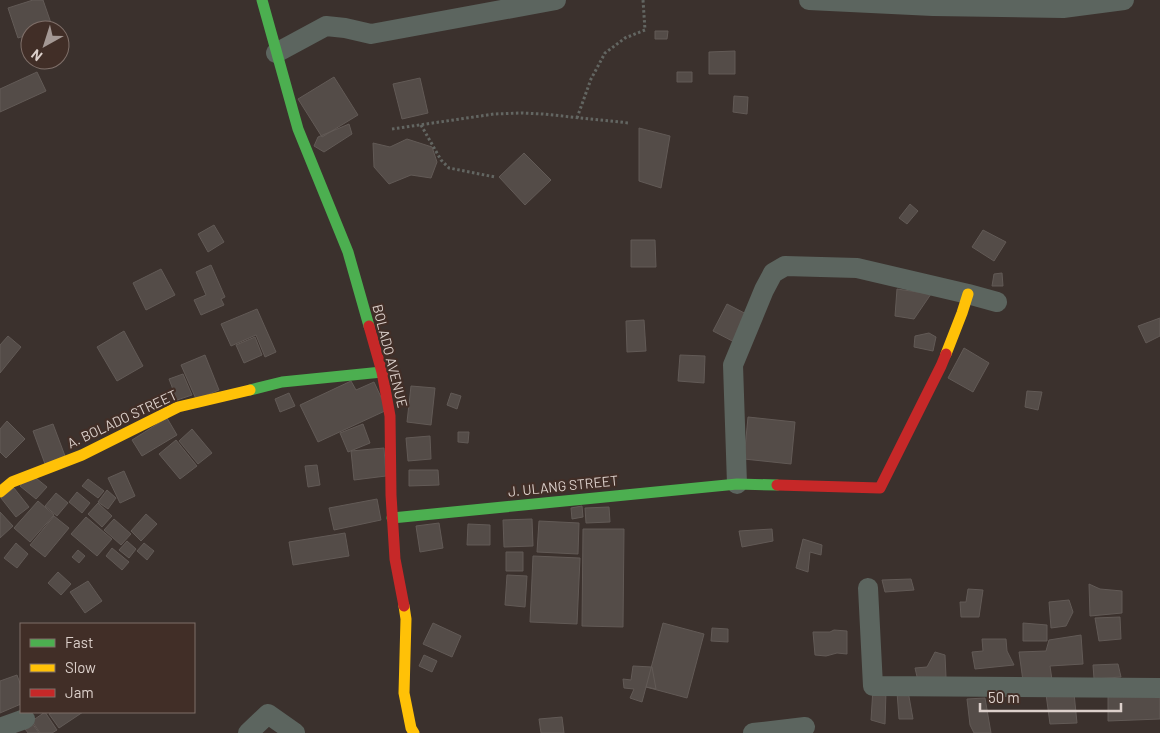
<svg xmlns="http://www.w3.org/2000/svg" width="1160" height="733" viewBox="0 0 1160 733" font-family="Barlow,sans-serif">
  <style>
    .building { fill: #544c48; stroke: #625a56 }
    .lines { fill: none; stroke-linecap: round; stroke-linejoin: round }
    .path { stroke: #636662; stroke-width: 3; stroke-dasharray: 2.5 2.5; stroke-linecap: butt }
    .street { stroke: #5c655f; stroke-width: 20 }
    .fast { stroke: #4caf50; stroke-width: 11 }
    .slow { stroke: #ffc107; stroke-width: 11 }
    .jam { stroke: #c62828; stroke-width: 11 }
    .labels { text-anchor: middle; stroke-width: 4.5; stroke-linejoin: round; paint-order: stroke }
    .street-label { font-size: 14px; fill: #dcd0cb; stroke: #412e27 }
  </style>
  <rect width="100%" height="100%" fill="#3b312d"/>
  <path class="building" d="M33 0H43L52 26 41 30H30V34L18 38 8 8Z
    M655 31H668L667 39H655Z
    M735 51V74H709V52Z
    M37 72 46 91 0 112V89Z
    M677 72H692V82H677Z
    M334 77 358 115 322 137 298 99Z
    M420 78 428 113 402 119 393 84Z
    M734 96 748 97 747 114 733 112Z
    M349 124 352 134 324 152 314 146 318 137Z
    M639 128 670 136 661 188 639 181Z
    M407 139 432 147 437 162 431 178 411 175 389 184 374 167 373 143 390 147Z
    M524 153 551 180 525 205 499 177Z
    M910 204 918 211 907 224 899 218Z
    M214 225 224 242 208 252 198 234Z
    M983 230 1006 242 994 261 972 247Z
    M631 240H655L656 267H631Z
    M211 265 225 297 221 299 224 305 201 315 194 300 206 295 196 272Z
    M161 269 175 295 146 310 133 283Z
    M1002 273 1003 286H992L994 274Z
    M897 289 931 294 914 319 895 316Z
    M727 304 754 318 740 345 713 331Z
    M257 309 276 352 265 357 256 335 231 346 221 324Z
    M1160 318V336L1146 343 1138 326Z
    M644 320 646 351 627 352 626 321Z
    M124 331 143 366 117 381 97 347Z
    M929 333 936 337 933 351 914 347 915 336Z
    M8 336 21 347 0 373V345Z
    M255 337 262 355 244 363 236 345Z
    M964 348 989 363 973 392 948 378Z
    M205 355 219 390 196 399 181 365Z
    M680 355 705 356 704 383 678 381Z
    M183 374 192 395 177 400 169 379Z
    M351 381 356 390 374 382 387 410 318 442 300 405Z
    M411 386 435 388 431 425 407 422Z
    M1027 391 1042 392 1038 410 1025 407Z
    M289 393 295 406 280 412 275 399Z
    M451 393 461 396 457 409 447 405Z
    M748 417 795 422 791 464 744 459Z
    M167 418 177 435 142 456 132 440Z
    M7 421 25 439 6 458 0 452V429Z
    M53 424 65 456 45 464 33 431Z
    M363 424 370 443 348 452 340 433Z
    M192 429 212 453 198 464 179 441Z
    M458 432H469L468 443 458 442Z
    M430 436 431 459 408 461 406 438Z
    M176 440 197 466 180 479 159 454Z
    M384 448 386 476 354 480 351 451Z
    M317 465 320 485 308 487 305 466Z
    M409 470H438L439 485 409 486Z
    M124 471 135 496 120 503 108 478Z
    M31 474 47 487 36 499 20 486Z
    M88 479 104 491 98 498 82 486Z
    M14 488 29 507 16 517 1 498Z
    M107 490 116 498 108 509 98 502Z
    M77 492 90 503 82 513 69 502Z
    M56 493 68 503 57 516 45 506Z
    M377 499 381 520 334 530 329 508Z
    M38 501 54 515 30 542 14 528Z
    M98 503 112 516 102 527 88 514Z
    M582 506 583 517 572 519 571 508Z
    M609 507 610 522 586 523 585 508Z
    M0 512 13 526 0 538Z
    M146 514 157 524 141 541 131 531Z
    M54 516 69 528 45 557 30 545Z
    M86 517 112 539 97 556 71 534Z
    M114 519 131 534 121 545 104 530Z
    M532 519 533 546 504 547 503 520Z
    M539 521 579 523 578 554 537 552Z
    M439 523 443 548 420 552 416 526Z
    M468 524 490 525V545H467Z
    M583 529H624L623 627 582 626Z
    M772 529 773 541 742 547 739 531Z
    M345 533 349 556 293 565 289 542Z
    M803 539 822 545 821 555 810 552 808 572 796 568Z
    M127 541 136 549 129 558 119 550Z
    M16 543 28 554 17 568 4 558Z
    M144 543 154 551 147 560 137 551Z
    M112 548 129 562 122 570 106 556Z
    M78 550 85 556 79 563 72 557Z
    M506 552H523V571H506Z
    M533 556 580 558 577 624 530 622Z
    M58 572 71 584 61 595 48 583Z
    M507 575 527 576 525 607 505 605Z
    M911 579 914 590 885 592 882 580Z
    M88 581 102 601 85 613 70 592Z
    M1089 584 1100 589 1122 591V613L1090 616Z
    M968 589 983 590 979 617H961L960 602H966Z
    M1069 600 1073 612 1066 626 1051 628 1049 602Z
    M1120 617 1121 639 1099 641 1095 618Z
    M433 623 461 636 452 657 423 644Z
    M663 623 704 634 687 698 646 687Z
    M1023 623 1047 625V641H1023Z
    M712 628 728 629V642L711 641Z
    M834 630 847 631V654L837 653 826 656 815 655 813 632H830Z
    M1081 635 1083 664 1050 666 1052 680 1023 681 1019 652 1046 651 1049 640Z
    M982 639H1006L1007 651 1014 665 975 669 972 652 983 651Z
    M935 652 945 655 946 677 918 681 915 668 927 667Z
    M424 655 437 661 432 672 419 666Z
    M1118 664 1121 677 1094 679 1093 665Z
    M633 666 652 667 656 689 646 687 642 702 630 698 634 689 624 688 623 679 631 680Z
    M17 675 21 686V704L0 713V681Z
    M873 688 886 691 885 724 871 720Z
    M908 691 913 719H899L897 692Z
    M1074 693 1077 723 1050 724 1046 694Z
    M1160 693V719L1108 721V695Z
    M985 698 991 733H974L970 725 967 699Z
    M45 712 57 730 52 733H40L32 721Z
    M53 712H83L59 728 49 714Z
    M562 717 564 733H541L539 719Z
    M30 720 39 733H28L23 726Z"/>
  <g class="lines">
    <path class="path" d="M577 118 591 79 605 53 625 38 645 30 643 0
      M421 125 441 160 449 168 495 177
      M392 129 494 114 521 113 543 114 629 123"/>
    <path class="street" d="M809 0 933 6 1063 8 1124 0
      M276 53 326 26 345 28 371 34 556 0
      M737 484 733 365 764 290 773 273 785 266 857 268 968 294 997 302
      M868 588 873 686 1160 688
      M0 728 25 719
      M248 733 268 714 295 733
      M753 733 805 727"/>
    <path class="fast" d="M262 0 298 129 348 252 369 326
      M250 390 282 382 382 372
      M392 518 737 484 777 485"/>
    <path class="slow" d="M946 354 962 313 968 294
      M0 492 12 482 82 455 178 407 250 390
      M404 606 406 619 404 693 411 728 414 733"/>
    <path class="jam" d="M369 326 382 372 390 416 391 495 395 559 404 606
      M777 485 880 488 941 366 946 354"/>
  </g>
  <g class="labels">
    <g class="street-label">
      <text transform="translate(390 356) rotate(76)" y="5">BOLADO AVENUE</text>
      <text transform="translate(122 419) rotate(-25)" y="5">A. BOLADO STREET</text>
      <text transform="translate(563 486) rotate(-6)" y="5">J. ULANG STREET</text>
    </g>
  </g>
  <rect x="20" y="623" width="175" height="90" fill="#412e27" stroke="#7f6f69"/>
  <rect x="30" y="639" width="25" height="8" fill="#4caf50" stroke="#7f6f69"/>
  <text x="65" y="648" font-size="15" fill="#dcd0cb">Fast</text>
  <rect x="30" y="664" width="25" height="8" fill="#ffc107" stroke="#7f6f69"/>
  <text x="65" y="673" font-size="15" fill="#dcd0cb">Slow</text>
  <rect x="30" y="689" width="25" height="8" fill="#c62828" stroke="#7f6f69"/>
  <text x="65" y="698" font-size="15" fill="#dcd0cb">Jam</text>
  <g transform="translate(45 45) rotate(219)"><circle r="24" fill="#412e27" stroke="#7f6f69"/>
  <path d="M0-4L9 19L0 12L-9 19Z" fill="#a49894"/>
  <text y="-8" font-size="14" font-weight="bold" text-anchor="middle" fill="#dcd0cb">N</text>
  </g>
  <path d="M980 703v8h141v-8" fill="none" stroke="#dcd0cb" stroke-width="2.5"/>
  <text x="988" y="703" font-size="15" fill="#dcd0cb" stroke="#412e27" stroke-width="4" paint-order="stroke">50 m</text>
</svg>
